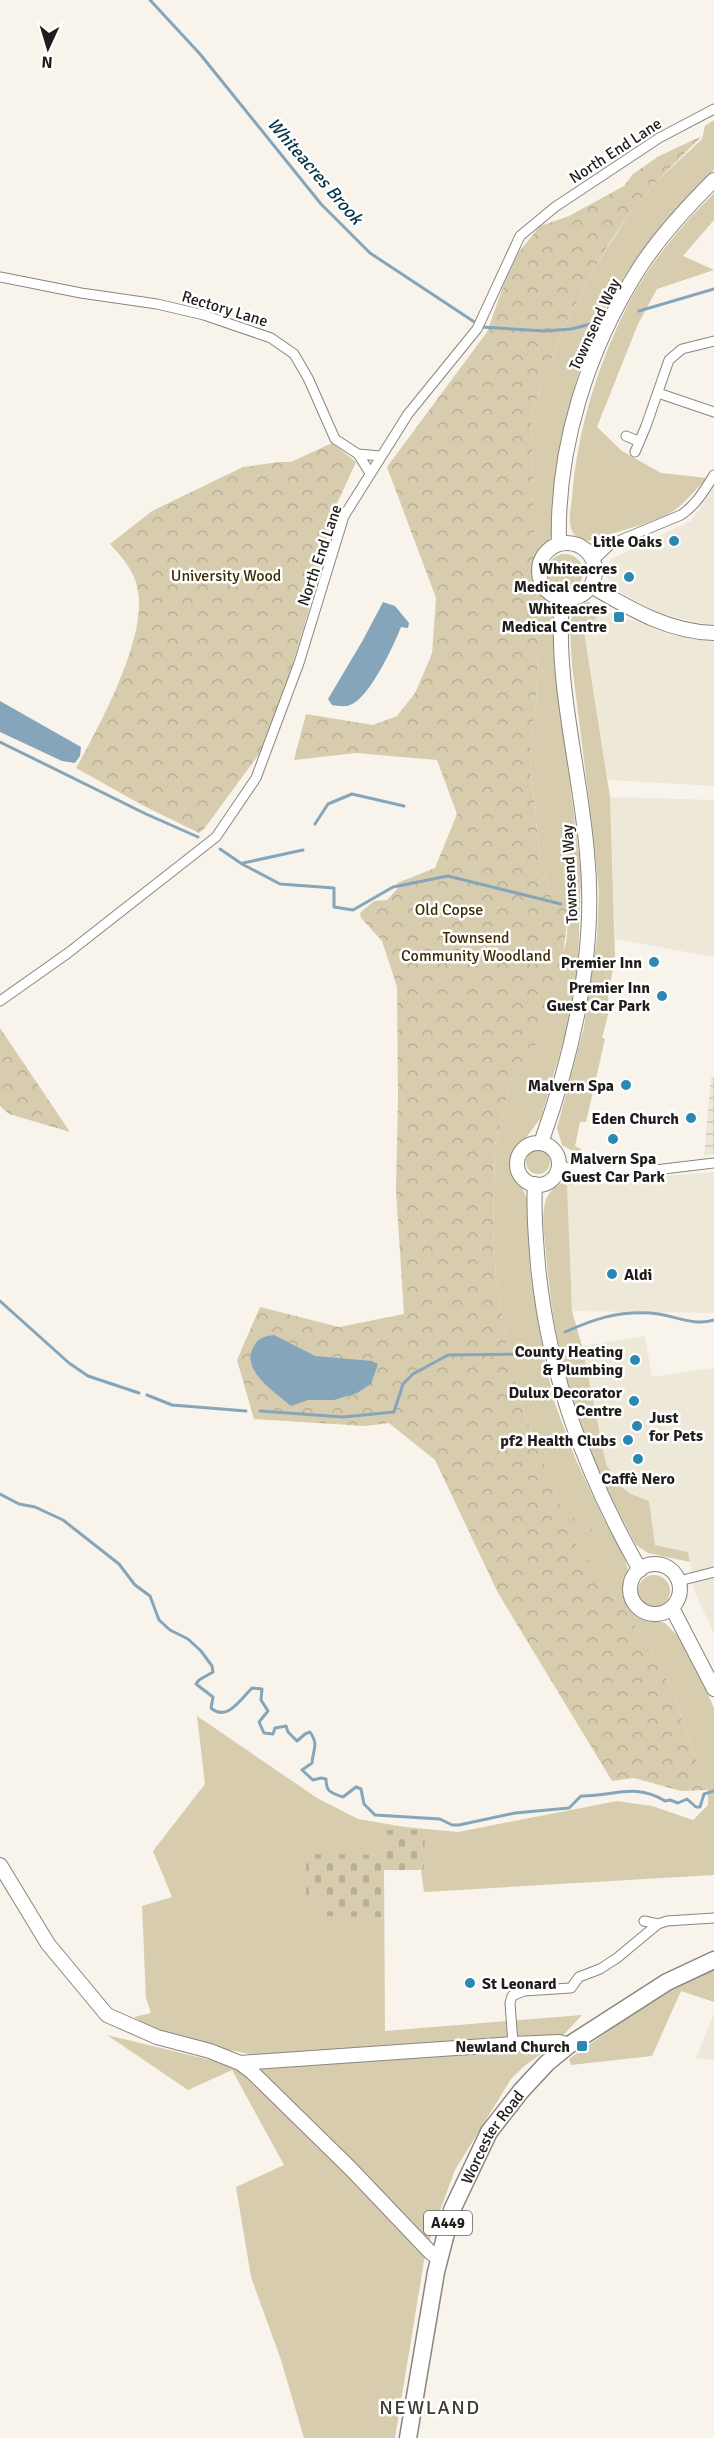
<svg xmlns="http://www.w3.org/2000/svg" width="714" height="2438" viewBox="0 0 714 2438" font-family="Signika,sans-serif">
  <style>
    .built { fill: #eee8d8 }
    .industrial { fill: url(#industrial-grid) }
    .green { fill: #d8ccaf }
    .forest { fill: url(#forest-crowns) }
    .cemetery { fill: url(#cemetery-stones) }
    .water { fill: #85a6ba }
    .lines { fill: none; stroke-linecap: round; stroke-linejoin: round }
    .stream { stroke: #85a6ba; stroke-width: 3 }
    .street-casing { stroke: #89867e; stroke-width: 11 }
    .secondary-casing { stroke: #89867e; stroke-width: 16 }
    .highway-casing { stroke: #89867e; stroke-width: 19 }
    .street { stroke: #fff; stroke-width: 9 }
    .secondary { stroke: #fff; stroke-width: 14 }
    .highway { stroke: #fff; stroke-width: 16 }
    .poi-dot { fill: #2b88b4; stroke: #fff; stroke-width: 2 }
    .labels { text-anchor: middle; stroke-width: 5; stroke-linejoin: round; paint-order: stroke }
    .shield { fill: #fff; stroke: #62625f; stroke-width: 1.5 }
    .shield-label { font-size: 15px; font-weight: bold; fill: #1f1e1b }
    .street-label { font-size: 16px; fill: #1f1e1b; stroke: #fff }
    .poi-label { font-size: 16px; font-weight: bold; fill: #1f1e1b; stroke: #fff; text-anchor: end }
    .park-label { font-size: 16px; fill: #3c2e02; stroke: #fff }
    .water-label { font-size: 18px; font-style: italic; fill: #06364c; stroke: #fff }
    .quarter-label { font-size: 20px; letter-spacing: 1.5px; fill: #3f3c35; stroke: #fff }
  </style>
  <defs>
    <pattern id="industrial-grid" width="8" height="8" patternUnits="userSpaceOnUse" patternTransform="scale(1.5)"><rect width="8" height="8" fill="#eee8d8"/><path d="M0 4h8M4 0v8" fill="none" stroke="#ccc7b9"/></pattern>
    <pattern id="forest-crowns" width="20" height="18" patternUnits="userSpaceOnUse" patternTransform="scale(1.5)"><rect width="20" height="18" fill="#d8ccaf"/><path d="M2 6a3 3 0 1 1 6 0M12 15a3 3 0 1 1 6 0" fill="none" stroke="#b9af96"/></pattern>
    <pattern id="cemetery-stones" width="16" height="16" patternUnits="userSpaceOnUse" patternTransform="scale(1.5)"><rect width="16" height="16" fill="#d8ccaf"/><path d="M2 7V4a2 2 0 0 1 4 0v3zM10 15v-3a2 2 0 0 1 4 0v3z" fill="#b9af96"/></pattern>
  </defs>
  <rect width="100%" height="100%" fill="#f8f4eb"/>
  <path class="built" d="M714 487V625L685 620 650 609 620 592 605 576 611 559 691 521Z
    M603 611 690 639 714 640V786L608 780 584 631Z
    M610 797 714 800V957L615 939Z
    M714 1172V1313L572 1311 567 1184 642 1182 665 1176Z
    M645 1336 652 1377 714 1368V1634L695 1592 688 1552 655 1545 649 1501 629 1493 619 1485 606 1465 582 1346Z
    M714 2013V2060L696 2058Z"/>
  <path class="industrial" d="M711 1077H714V1154L704 1156Z"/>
  <path class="green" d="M714 120V170C704 178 695 189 686 199 633 254 589 323 572 398 567 423 561 449 558 474 553 504 559 541 535 564L531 415 561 333 592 272 630 212 655 183 702 139 705 126Z
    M714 193V220L683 256 714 270 657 289 638 324 597 427 622 451 661 473 707 478C697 488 686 502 675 510 661 520 627 529 611 534 600 538 586 545 576 536 566 528 571 509 572 497 578 426 599 360 632 297 653 259 683 224 714 193Z
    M547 572a18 18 0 1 1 36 0a18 18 0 1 1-36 0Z
    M536 583 549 602 555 620 558 688 581 871 578 965 566 1032 541 1118 517 1149 513 1166 527 1199 530 1270 544 1356 554 1401 576 1460 604 1520 624 1556 629 1573 627 1596 631 1605 639 1613 665 1623 678 1636 693 1661 714 1708V1875L424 1892 421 1870H384L385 2031 582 2015 555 2044 523 2067 511 2079 455 2170 432 2232 424 2261 395 2438H304L281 2360 251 2277 236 2187 284 2165 232 2070 188 2090 107 2035 223 2063 250 2054 207 2046 160 2034 134 2017 151 2013 146 1998 142 1906 172 1897 153 1851 205 1784 197 1716 317 1798 358 1819 405 1827 458 1832 617 1801 652 1806 693 1820 708 1805V1790L670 1686 643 1636 564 1526 592 1531 594 1526 564 1516 524 1413 507 1347 496 1276 493 1228 495 1146 508 1092 526 1064 566 943 569 910 554 906 540 860 530 761V741L536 707 538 649Z
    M588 602 605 609 584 631 610 797 615 958 608 996 609 1011 602 1038 605 1039 586 1122H580L575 1146 581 1149V1156L562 1145 557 1128 584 1027 597 937 599 893 593 832 572 665 570 630 572 615 581 604Z
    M526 1162a12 12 0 1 1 24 0a12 12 0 1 1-24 0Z
    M579 1177 581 1183 567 1185 572 1311 582 1346 606 1464 619 1485 629 1493 649 1501 655 1545 688 1552 690 1562 648 1553 636 1545C619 1513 601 1480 588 1446 564 1384 551 1319 546 1254 545 1238 541 1218 545 1203 549 1187 565 1180 579 1177Z
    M638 1591a16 16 0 1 1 32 0a16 16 0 1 1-32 0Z
    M714 1967V2002L681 1991 652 2056 571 2065 569 2059 676 1983Z"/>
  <path class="forest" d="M702 136 655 183 630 212 614 236 592 272 561 333 531 415 538 649 536 707 530 741V761L540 860 554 906 569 909 561 969 542 1031 526 1064 508 1092 495 1146 493 1228 496 1276 507 1346 524 1413 564 1515 594 1526 592 1531 565 1527 643 1636 670 1686 708 1790 681 1791 634 1778 612 1781 498 1593 435 1460 389 1423 365 1426 254 1419 237 1360 260 1307 339 1327 404 1314 396 1191 398 1097 397 987 382 941 361 918 360 913 374 901 387 900 398 888 397 883 435 868 457 814 437 760 356 753 294 760 306 714 373 725 397 716 415 693 432 654 436 598 387 467 487 332 503 287 518 253 540 226 569 216 624 186 633 174 659 156Z
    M332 443 356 462 334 510 310 606 279 710 265 746 204 829 199 833 142 805 76 768C99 727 147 638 138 591 135 572 123 558 110 544L152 511 243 467 279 462H291Z
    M0 1028 70 1132 9 1114 0 1106Z"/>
  <path class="cemetery" d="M385 1830H425L424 1870H384L383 1917 324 1916V1896L306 1895V1854L385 1855Z"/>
  <path class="water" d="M383 602 395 606 409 623 408 628 401 627C394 645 369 699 350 705 346 707 337 706 332 705L328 699 363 640Z
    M0 701 81 747 80 756 75 763 62 761 0 732Z
    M274 1335 315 1356 372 1361 378 1364 371 1384 357 1393 334 1400H308L291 1406C275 1392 239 1370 254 1346 258 1338 265 1336 274 1335Z"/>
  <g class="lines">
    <path class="stream" d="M150 0 200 54 321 204 370 253 482 327 545 331 571 329 595 323
      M639 311 714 289
      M0 742 146 814 198 837
      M315 824 328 804 352 794 404 806
      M220 849 242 864 280 884 334 888V907L353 910 393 887 448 876 561 904
      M243 863 303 850
      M0 1301 69 1363 88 1376 139 1393
      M565 1332C594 1319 618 1311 650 1313 672 1314 693 1327 714 1320
      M147 1395 172 1405 246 1411
      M260 1411 343 1417 394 1412 403 1384 413 1374 448 1355 522 1354
      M0 1494 19 1504 35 1507 63 1520 119 1564 135 1585 150 1596 159 1620 170 1630 188 1639 201 1651 212 1666 213 1672 199 1680 196 1684 213 1697 211 1708C227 1722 241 1699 252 1688L262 1689 261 1700 268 1711 259 1722 264 1733 273 1734 275 1728 286 1726 288 1732 297 1741 305 1734 310 1732C319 1745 313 1749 312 1763L302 1770 313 1780 321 1778 326 1779C326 1792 331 1793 343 1797L356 1787 361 1789 364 1804 375 1815 440 1819 452 1825H459L515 1813 569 1808 581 1796C612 1797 635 1782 665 1801L670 1800 678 1803 687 1799 696 1807H700L704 1794 714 1791"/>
    <g class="street-casing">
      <path id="street" d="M0 277 81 293 157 304 204 315 271 338 294 354 308 378 335 439 358 454 380 456
        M658 393 714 412
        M626 436 638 441
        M635 452 646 426 669 360 682 349 714 341
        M358 454 370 473
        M585 550 606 547
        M593 561 611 544 681 515C696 505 704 491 714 475
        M0 1001 68 953 216 837 256 778 299 663 344 516 408 414 477 329 520 236 555 207 659 138 714 109
        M560 1167 655 1170 714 1163
        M679 1581 714 1572
        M644 1921 658 1924
        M513 2044 510 2003 512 1996 524 1991 571 1988 579 1977 600 1969 617 1958 658 1924 667 1921 714 1918"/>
    </g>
    <g class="secondary-casing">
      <path id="secondary" d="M539 571a28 28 0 1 1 56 0a28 28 0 1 1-56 0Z
        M559 544C556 448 588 348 640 267 661 235 687 207 714 180
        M591 586C629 608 668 632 714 633
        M541 1143C574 1051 597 951 587 853 580 767 555 685 562 599
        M517 1164a21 21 0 1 1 42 0a21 21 0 1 1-42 0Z
        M535 1184C533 1212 536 1238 538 1266 549 1377 585 1473 640 1570
        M630 1589a25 25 0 1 1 50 0a25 25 0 1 1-50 0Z
        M672 1608 714 1689
        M0 1865 48 1944 107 2015 157 2037 210 2051 240 2063 252 2072 351 2169 430 2252 439 2259
        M240 2063 513 2044 559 2042 569 2045"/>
    </g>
    <g class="highway-casing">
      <g id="highway">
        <path id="s1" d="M408 2438 436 2272 452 2210 489 2132 521 2091 547 2063 569 2045 667 1982 714 1960"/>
      </g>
    </g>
    <use href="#street" class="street"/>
    <use href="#secondary" class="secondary"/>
    <use href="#highway" class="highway"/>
  </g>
  <g class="poi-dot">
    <circle cx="674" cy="541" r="6"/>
    <circle cx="629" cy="577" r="6"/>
    <rect x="613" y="611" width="12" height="12" rx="3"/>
    <circle cx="654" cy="962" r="6"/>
    <circle cx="662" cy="996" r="6"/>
    <circle cx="626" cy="1085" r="6"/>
    <circle cx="691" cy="1118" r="6"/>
    <circle cx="613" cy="1139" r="6"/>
    <circle cx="612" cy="1274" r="6"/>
    <circle cx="635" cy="1360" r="6"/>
    <circle cx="634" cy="1401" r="6"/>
    <circle cx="637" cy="1426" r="6"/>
    <circle cx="628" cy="1440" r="6"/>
    <circle cx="638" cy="1459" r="6"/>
    <circle cx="470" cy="1983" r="6"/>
    <rect x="576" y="2040" width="12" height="12" rx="3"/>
  </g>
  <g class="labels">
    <rect class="shield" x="424" y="2211" width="48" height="24" rx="4.5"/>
    <g class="shield-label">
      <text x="448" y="2228">A449</text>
    </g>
    <g class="street-label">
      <text transform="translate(615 150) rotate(-33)" y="6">North End Lane</text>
      <text transform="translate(225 308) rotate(17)" y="6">Rectory Lane</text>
      <text transform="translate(594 324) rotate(-65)" y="6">Townsend Way</text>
      <text transform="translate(319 555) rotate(-71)" y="6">North End Lane</text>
      <text transform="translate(569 874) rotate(-93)" y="6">Townsend Way</text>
      <text dy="6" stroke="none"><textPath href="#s1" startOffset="316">Worcester Road</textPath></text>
    </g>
    <g class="poi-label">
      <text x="662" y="547">Litle Oaks</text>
      <text x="617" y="574">Whiteacres<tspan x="617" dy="18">Medical centre</tspan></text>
      <text x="607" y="614">Whiteacres<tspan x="607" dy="18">Medical Centre</tspan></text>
      <text x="642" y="968">Premier Inn</text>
      <text x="650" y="993">Premier Inn<tspan x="650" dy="18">Guest Car Park</tspan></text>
      <text x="614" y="1091">Malvern Spa</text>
      <text x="679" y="1124">Eden Church</text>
      <text x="613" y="1164" text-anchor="middle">Malvern Spa<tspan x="613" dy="18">Guest Car Park</tspan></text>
      <text x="624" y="1280" text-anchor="start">Aldi</text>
      <text x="623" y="1357">County Heating<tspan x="623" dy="18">&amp; Plumbing</tspan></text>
      <text x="622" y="1398">Dulux Decorator<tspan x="622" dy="18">Centre</tspan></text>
      <text x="649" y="1423" text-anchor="start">Just<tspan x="649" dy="18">for Pets</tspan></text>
      <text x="616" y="1446">pf2 Health Clubs</text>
      <text x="638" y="1484" text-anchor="middle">Caffè Nero</text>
      <text x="482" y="1989" text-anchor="start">St Leonard</text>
      <text x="570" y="2052">Newland Church</text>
    </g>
    <g class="park-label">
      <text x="226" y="581">University Wood</text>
      <text x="449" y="915">Old Copse</text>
      <text x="476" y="943">Townsend<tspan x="476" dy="18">Community Woodland</tspan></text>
    </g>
    <g class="water-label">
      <text transform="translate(315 171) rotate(49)" y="6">Whiteacres Brook</text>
    </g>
    <g class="quarter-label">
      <text x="430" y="2414">NEWLAND</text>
    </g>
  </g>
  <g transform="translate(48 48) rotate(184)" stroke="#ffffff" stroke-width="4.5" paint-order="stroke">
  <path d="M0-4.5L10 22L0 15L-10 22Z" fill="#1f1e1b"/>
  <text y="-9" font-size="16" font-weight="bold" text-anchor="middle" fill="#1f1e1b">N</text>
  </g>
</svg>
